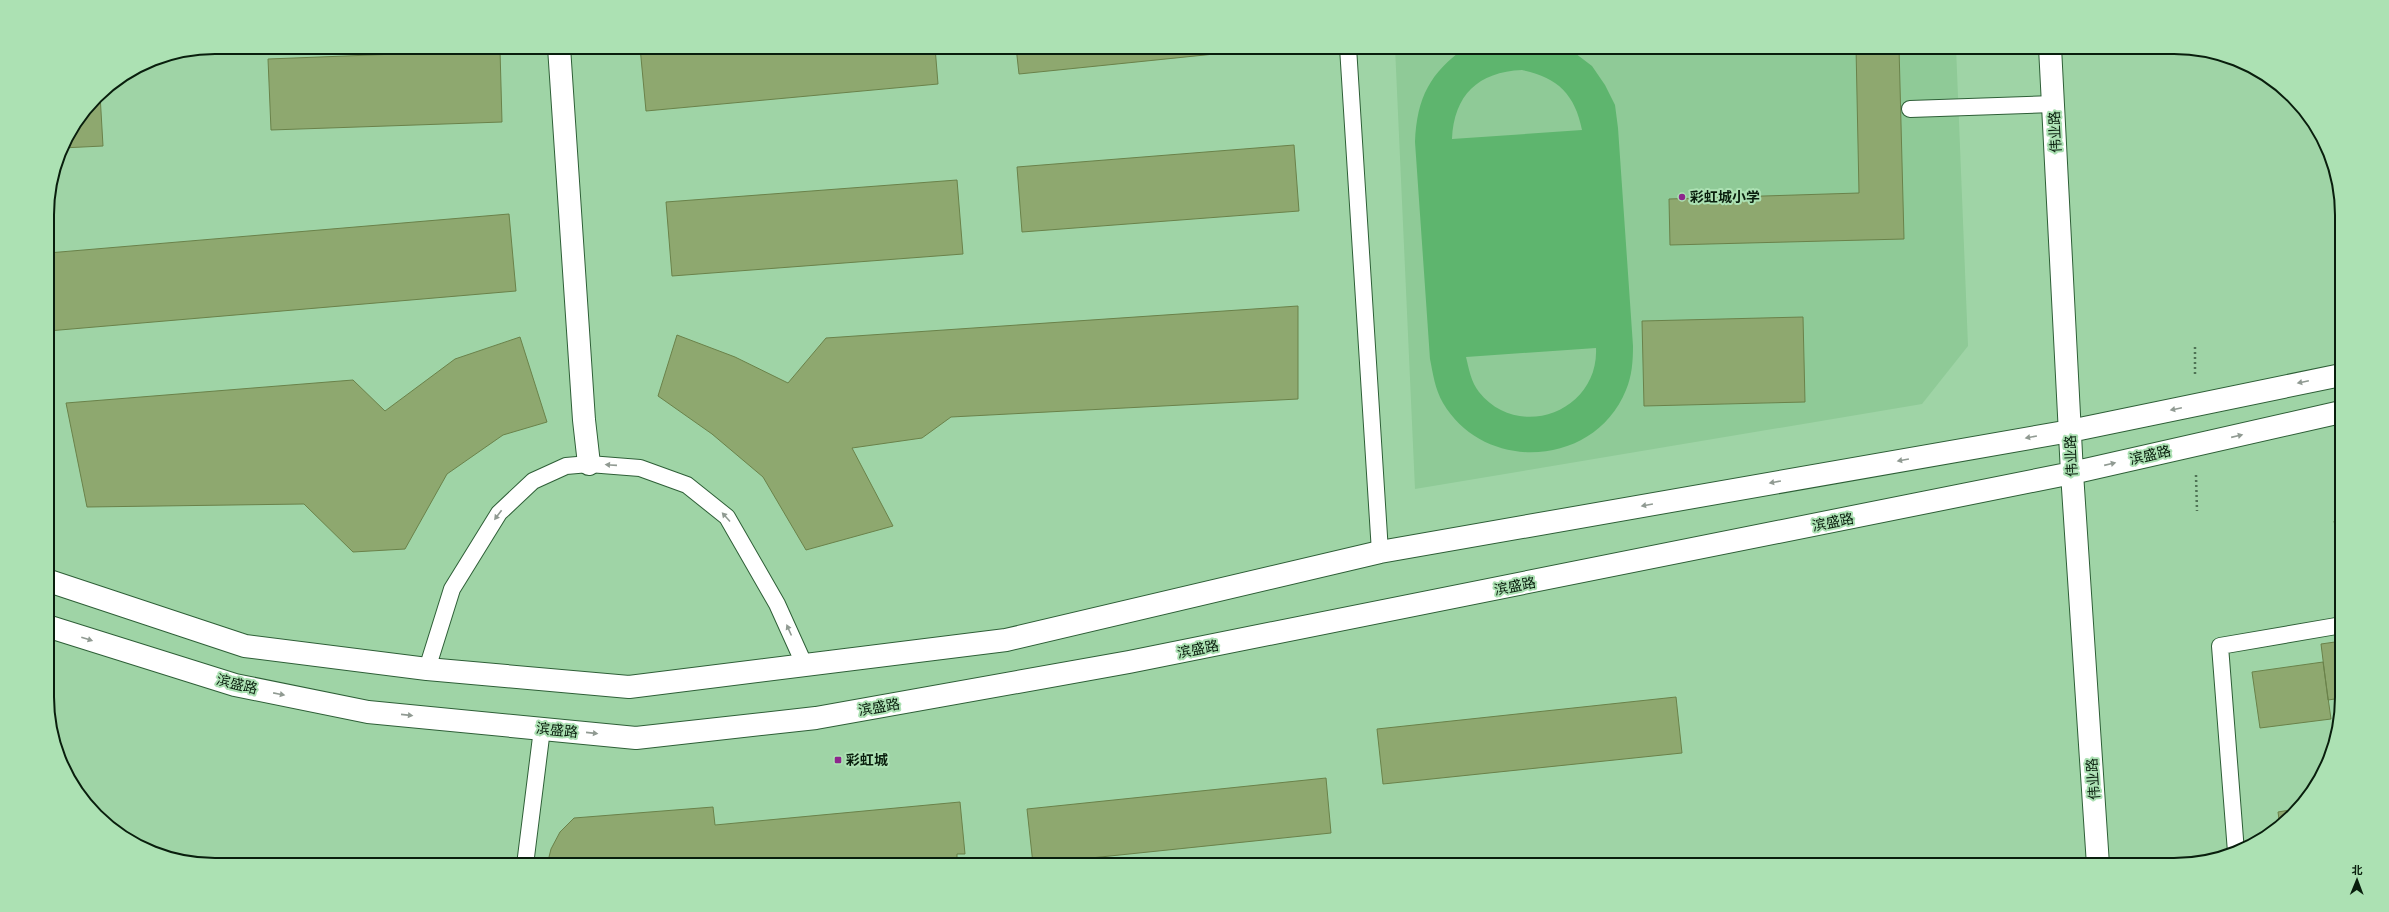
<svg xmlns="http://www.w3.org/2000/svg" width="2389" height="912" viewBox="0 0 2389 912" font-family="'PT Sans','Noto Sans SC',sans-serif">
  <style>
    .built { fill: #8fca97 }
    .green { fill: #5eb56e; fill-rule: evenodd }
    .building { fill: #8ea86f; stroke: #6a824a }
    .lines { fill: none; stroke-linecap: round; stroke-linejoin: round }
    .lane-casing { stroke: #2e5f37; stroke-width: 18 }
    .street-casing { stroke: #2e5f37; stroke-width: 24 }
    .secondary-casing { stroke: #2e5f37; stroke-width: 24 }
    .path { stroke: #4f7355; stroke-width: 2.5; stroke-dasharray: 2 3; stroke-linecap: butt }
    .lane { stroke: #fff; stroke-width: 16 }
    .street { stroke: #fff; stroke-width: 22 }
    .secondary { stroke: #fff; stroke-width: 22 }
    .oneway { fill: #909a92 }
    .poi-dot { fill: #8d268c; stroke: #ace1b3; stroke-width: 1.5 }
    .labels { text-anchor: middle; stroke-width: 4; stroke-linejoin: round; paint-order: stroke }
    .street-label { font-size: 14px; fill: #091e0d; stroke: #ace1b3 }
    .poi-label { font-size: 14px; font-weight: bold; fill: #091e0d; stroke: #ace1b3; text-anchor: start }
    .rim { fill: none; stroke: #091e0d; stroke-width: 2 }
  </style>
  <rect width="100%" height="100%" fill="#9fd4a6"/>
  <path class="built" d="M1395 47H1956L1968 346 1922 404 1415 489Z"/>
  <path class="green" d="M1466 47H1567L1592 66 1605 85 1615 105 1618 128 1633 346C1633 361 1632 376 1626 390 1595 467 1485 474 1443 403 1435 389 1433 374 1430 359L1415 142C1417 97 1430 73 1466 47ZM1522 70C1557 77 1575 94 1582 130L1452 139C1454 95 1478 72 1522 70ZM1596 348C1599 411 1519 442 1479 392 1471 382 1469 369 1466 357Z"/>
  <path class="building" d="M640 47H935L938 84 646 111Z
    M1016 47H1283L1019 74Z
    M1856 47H1899L1904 239 1670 245 1669 199 1859 193Z
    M500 50 502 122 271 130 268 59Z
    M100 94 103 146 62 148 64 140Z
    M1294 145 1299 211 1022 232 1017 167Z
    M957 180 963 254 672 276 666 202Z
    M509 214 516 291 48 331V253Z
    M1298 306V399L951 417 922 438 852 448 893 526 806 550 763 477 712 434 658 396 677 335 735 357 788 383 826 338Z
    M1803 317 1805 402 1644 406 1642 321Z
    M520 337 547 422 503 435 447 474 405 549 353 552 304 504 87 507 66 403 353 380 385 411 455 359Z
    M2341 520 2342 563 2334 521Z
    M2342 641V698L2328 700 2321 644Z
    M2323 662 2331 719 2260 728 2252 672Z
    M1676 697 1682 753 1383 784 1377 729Z
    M1326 778 1331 833 1033 864 1027 809Z
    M960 802 965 854H957V865H779V862L750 865H547L551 849 560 832 574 818 713 807 715 825Z
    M2296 809 2280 827 2278 812Z"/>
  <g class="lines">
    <g class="lane-casing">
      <path id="lane" d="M1348 47 1380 552
        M1910 109 2053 104
        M427 669 452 589 499 513 533 481 566 466 589 464 640 468 687 485 727 517 777 604 805 666
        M2236 852 2220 646 2342 625
        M525 865 542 729"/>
    </g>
    <g class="street-casing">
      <path id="street" d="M559 47 584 420 589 464"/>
    </g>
    <g class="secondary-casing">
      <path id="secondary" d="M2050 47 2072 473 2098 865
        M49 581 245 646 427 669 629 687 1006 640 1380 552 2070 431 2341 375
        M50 627 235 685 368 712 636 738 816 718 1129 662 2072 473 2341 412"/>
    </g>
    <path class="path" d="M2195 347V375
      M2196 475 2197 511"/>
    <use href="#lane" class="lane"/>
    <use href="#street" class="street"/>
    <use href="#secondary" class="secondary"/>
  </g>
  <defs><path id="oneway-solid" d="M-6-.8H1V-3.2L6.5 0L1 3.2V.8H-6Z"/></defs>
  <g class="oneway">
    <use href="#oneway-solid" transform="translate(2303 382) rotate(168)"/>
    <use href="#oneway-solid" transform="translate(2176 409) rotate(168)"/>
    <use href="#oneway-solid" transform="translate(2237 436) rotate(-13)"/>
    <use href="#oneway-solid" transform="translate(2031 437) rotate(170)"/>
    <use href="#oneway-solid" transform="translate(1903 460) rotate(170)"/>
    <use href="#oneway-solid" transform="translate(2110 464) rotate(-13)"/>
    <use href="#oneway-solid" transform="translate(611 465) rotate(-176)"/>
    <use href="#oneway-solid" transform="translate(1775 482) rotate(170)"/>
    <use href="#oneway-solid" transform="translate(1647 505) rotate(170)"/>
    <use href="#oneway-solid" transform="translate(498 515) rotate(127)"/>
    <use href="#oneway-solid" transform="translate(726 517) rotate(-132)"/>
    <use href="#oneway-solid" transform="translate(789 630) rotate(-114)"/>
    <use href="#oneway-solid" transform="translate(87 639) rotate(18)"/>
    <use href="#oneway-solid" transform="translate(279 694) rotate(11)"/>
    <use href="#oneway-solid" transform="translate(407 715) rotate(6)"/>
    <use href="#oneway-solid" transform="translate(592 733) rotate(6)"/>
  </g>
  <g class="poi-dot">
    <circle cx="1682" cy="197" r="4"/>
    <rect x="834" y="756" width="8" height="8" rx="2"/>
  </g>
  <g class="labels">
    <g class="street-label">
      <text transform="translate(2055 132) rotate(-93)" y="5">伟业路</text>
      <text transform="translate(2150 455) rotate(-13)" y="5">滨盛路</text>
      <text transform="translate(2071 456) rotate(-93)" y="5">伟业路</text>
      <text transform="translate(1833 522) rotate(-11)" y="5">滨盛路</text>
      <text transform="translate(1515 586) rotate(-11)" y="5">滨盛路</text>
      <text transform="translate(1198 649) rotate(-11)" y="5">滨盛路</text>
      <text transform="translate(237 684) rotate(14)" y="5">滨盛路</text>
      <text transform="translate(879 707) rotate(-10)" y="5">滨盛路</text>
      <text transform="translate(557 730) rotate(6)" y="5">滨盛路</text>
      <text transform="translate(2093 779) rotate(-94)" y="5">伟业路</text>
    </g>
    <g class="poi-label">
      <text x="1690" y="202">彩虹城小学</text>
      <text x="846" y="765">彩虹城</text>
    </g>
  </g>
  <path d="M0 0H2389V912H0ZM215 54H2174A161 161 0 0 1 2335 215V697A161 161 0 0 1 2174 858H215A161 161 0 0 1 54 697V215A161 161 0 0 1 215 54Z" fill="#ace1b3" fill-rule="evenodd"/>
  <path class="rim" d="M215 54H2174A161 161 0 0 1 2335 215V697A161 161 0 0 1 2174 858H215A161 161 0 0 1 54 697V215A161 161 0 0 1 215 54Z"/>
  <g transform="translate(2357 880) rotate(1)" stroke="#ace1b3" stroke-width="3" paint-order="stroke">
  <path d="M0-3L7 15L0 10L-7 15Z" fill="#091e0d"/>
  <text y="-6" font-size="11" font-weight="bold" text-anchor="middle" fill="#091e0d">北</text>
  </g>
</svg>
